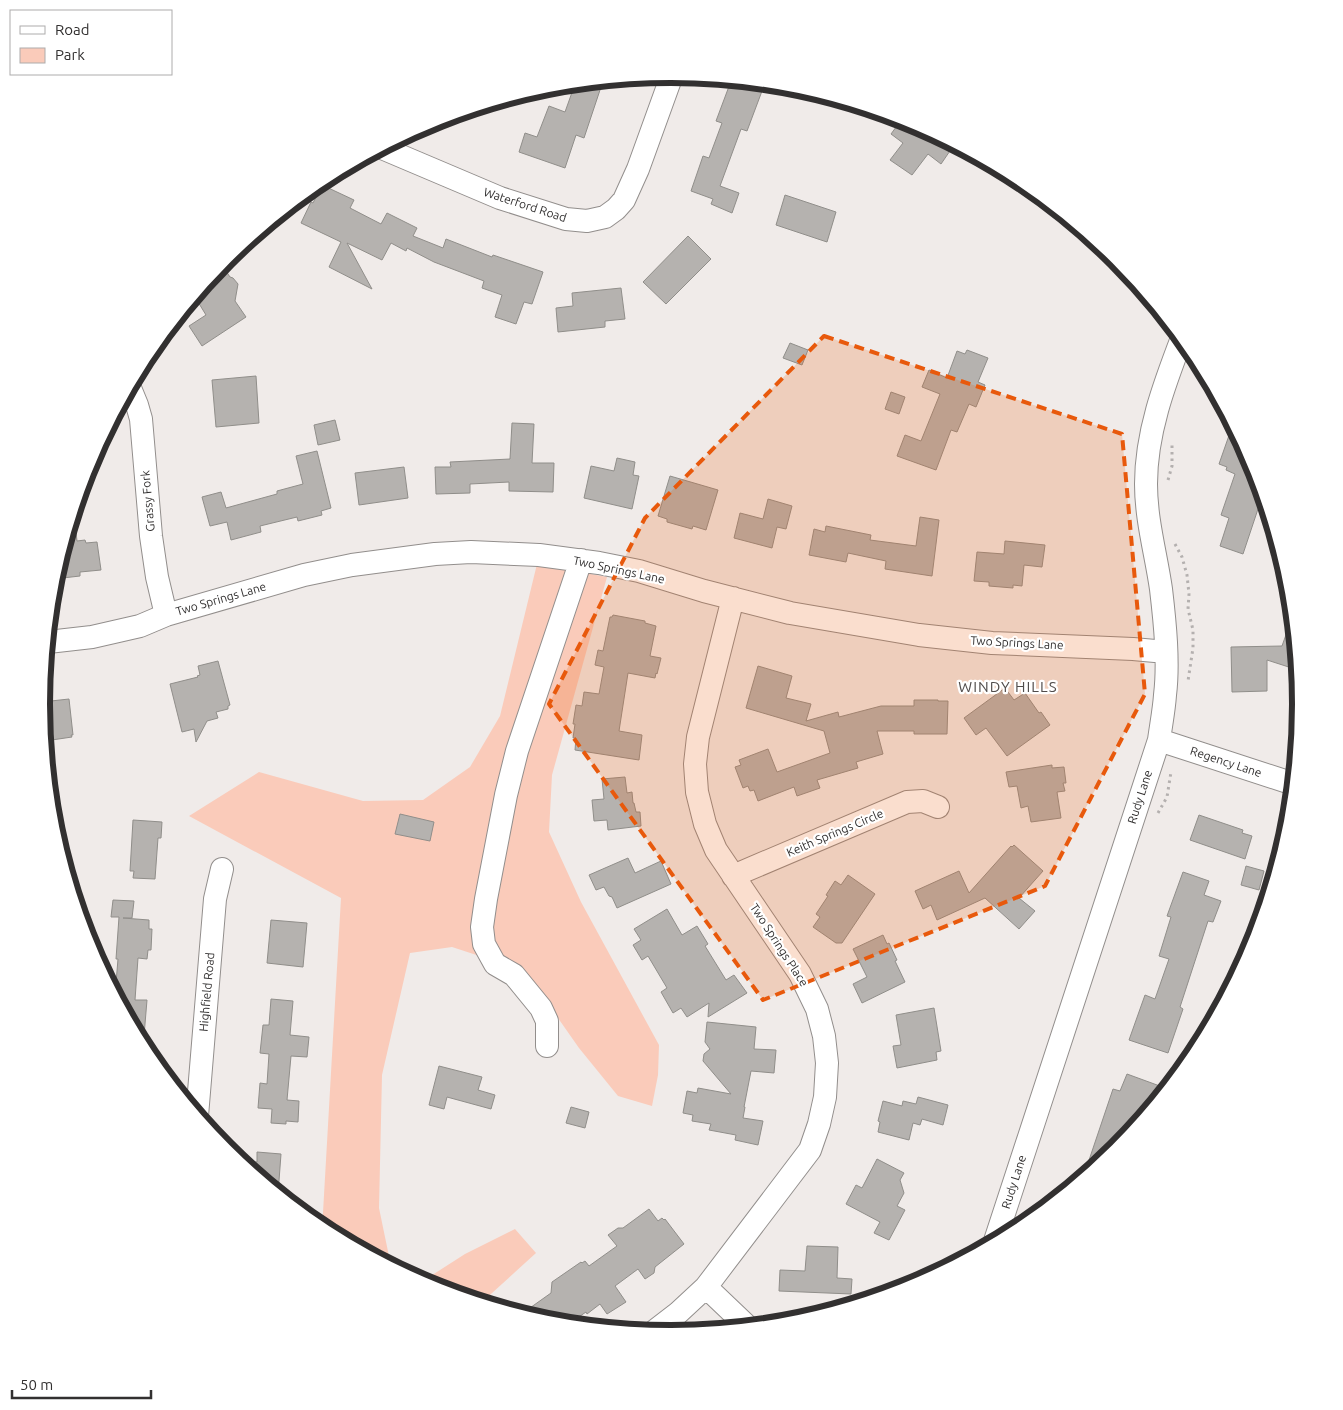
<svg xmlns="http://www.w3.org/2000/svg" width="1343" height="1410" viewBox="0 0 1343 1410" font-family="Ubuntu,sans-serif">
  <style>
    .green { fill: #facbba }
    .building { fill: #b5b2af; stroke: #908e8a }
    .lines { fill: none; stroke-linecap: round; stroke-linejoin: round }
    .minor-casing { stroke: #928e8c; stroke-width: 24 }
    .path { stroke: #b4b0af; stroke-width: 3; stroke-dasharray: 2.5 4; stroke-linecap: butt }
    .minor { stroke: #fff; stroke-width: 22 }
    .marked { fill: #e8590c; fill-opacity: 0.2; stroke: #e8590c; stroke-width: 4; stroke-dasharray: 10 6; stroke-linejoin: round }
    .labels { text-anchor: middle; stroke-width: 4.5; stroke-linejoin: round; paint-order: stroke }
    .street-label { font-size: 12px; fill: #323030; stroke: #fff }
    .quarter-label { font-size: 15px; letter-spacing: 1px; fill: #504c4b; stroke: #fff }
    .rim { fill: none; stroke: #323030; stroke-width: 6 }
  </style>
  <rect width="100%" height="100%" fill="#f0ebe9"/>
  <path class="green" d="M537 564 607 577 552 775 549 832 581 902 659 1045 658 1075 652 1106 618 1096 579 1048 525 971 452 947 410 953 382 1075 379 1208 391 1266 322 1230 341 898 189 816 259 772 363 801 423 800 470 767 500 716Z
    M515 1229 536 1253 481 1303 430 1287 404 1273 426 1279 465 1254Z"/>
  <path class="building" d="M603 81 584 138 576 135 565 168 519 152 525 133 537 137 549 106 565 112 575 84Z
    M731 81 762 91 747 131 741 129 720 186 739 193 732 213 711 204 713 199 691 191 703 156 709 158 722 123 716 121Z
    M899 123 911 131 916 124 954 145 941 164 928 154 912 175 890 160 903 143 891 134Z
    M322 185 354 200 350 208 381 224 387 213 417 228 413 236 443 248 446 239 492 257 493 255 543 272 532 304 524 302 516 324 495 317 502 295 482 288 484 281 434 262 407 248 406 251 391 243 382 260 347 243 372 289 329 267 341 242 301 223 311 202 313 203Z
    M785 195 836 212 827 242 776 225Z
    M688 236 711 259 666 304 643 282Z
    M226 271 230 277 233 278 238 284 235 301 246 317 202 346 189 326 206 315 195 297 205 284Z
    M621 288 625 319 605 321V327L558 332 556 308 573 306 572 293Z
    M790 343 808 350 802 365 783 358Z
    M967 350 988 358 978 382 985 385 976 407 969 404 957 432 951 430 936 470 897 456 905 435 921 441 940 394 922 387 929 370 947 378 957 351 965 354Z
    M256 376 259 423 216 427 212 380Z
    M891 392 905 397 899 414 885 409Z
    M335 420 340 440 318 445 314 425Z
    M512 423 534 424 532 463H554L553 492 509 491V482L470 484V493L436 494 435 467H451L450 462 510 459Z
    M1233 424 1254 464 1263 494 1243 554 1220 546 1229 518 1221 515 1235 474 1226 470 1227 467 1219 464Z
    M317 451 331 508 321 511 322 515 298 521 297 517 260 526 261 532 231 540 227 522 210 526 202 497 221 492 226 508 277 494V491L303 484 296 456Z
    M617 458 635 462 633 475 639 476 632 509 584 498 591 466 614 471Z
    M404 467 408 498 359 505 355 473Z
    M670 476 718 490 706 530 693 526 692 529 667 522V519L658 516Z
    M768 499 792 506 786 529 777 527 772 548 734 538 740 513 763 519Z
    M74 515 77 541 85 540 86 543 97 542 101 570 80 572V576L54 579Z
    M920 517 939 520 932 576 885 569 886 561 848 553 846 562 809 555 814 529 825 532 826 526 871 535 870 540 916 546Z
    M1005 541 1045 545 1042 567 1024 565 1022 586 1013 585V588L989 586V582L974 581 977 552 1004 554Z
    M613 615 645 621V623L656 626 650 656 661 658 657 674 656 673 655 678 628 673 619 731 642 735 639 760 575 750 576 738H573L575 724H573L576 705 582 706 584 692 599 694 604 667 595 665 598 650 603 651 610 617H612Z
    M1293 615 1298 670 1267 660V691L1232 692 1231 647 1282 646Z
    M218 661 230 705 228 706V709L216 712 218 718 207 721 196 742 194 729 182 732 170 684 198 677 197 676 200 675 198 666Z
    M758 666 792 676 786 698 811 704 806 721 838 712 839 717 881 706H914V700H938V701H948L947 734H914V731H877L883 754 856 762 858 768 817 780 820 788 797 796 794 787 758 801 754 790 750 791 748 786 743 788 735 767 741 765 739 760 768 749 777 772 830 753 824 731 746 708Z
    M1005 688 1014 700 1025 693 1039 713 1041 712 1050 725 1007 756 986 728 976 735 964 718Z
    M69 699 73 735H71L72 737 45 741 42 702Z
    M1052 765V768L1064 767 1066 783H1063L1065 791 1057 792 1061 818 1031 822 1028 806 1021 808 1017 786 1009 787 1006 772Z
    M625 777 627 793 632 792 633 803H634L636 812H640L641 826 608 830 607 820 594 821 592 800 604 799 602 779Z
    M400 814 434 822 430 841 395 834Z
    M1199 815 1243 830 1242 833 1252 836 1245 859 1190 840Z
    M133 820 162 822 161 838H158L155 879 133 878 134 871H130Z
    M1014 845 1043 871 1019 898 1035 911 1019 929 985 898 937 920 931 905 923 909 915 891 959 871 969 893 1011 846 1012 847Z
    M628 858 635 873 661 861 671 884 617 908 612 897 609 896 604 887 596 890 589 875Z
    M1246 866 1264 871 1259 890 1241 885Z
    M1183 872 1209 881 1204 895 1221 901 1213 922 1208 921 1180 1007 1183 1009 1168 1053 1129 1040 1145 995 1155 999 1169 959 1159 956 1171 917 1167 916Z
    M848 875 875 894 842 943H836L813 927 820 917 816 914 828 896 826 895 835 881 841 885Z
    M113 900 134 901 132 918H123L149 920V929H152L151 950H148L147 959 138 958 135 1000H147L143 1048 115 995 118 959H116L119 917H111Z
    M667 909 682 935 697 926 708 944 705 946 726 980 734 975 747 993 708 1017 709 1003 687 1017 681 1008 673 1013 661 992 667 988 648 956 642 960 633 945 641 940 634 929Z
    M271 920 307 923 303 967 267 963Z
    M883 935 887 944 889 943 897 960 895 961 905 982 862 1003 853 984 867 977 853 949Z
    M271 999 293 1001 290 1035 309 1037 307 1057 291 1056 287 1100 299 1101 298 1122 286 1121V1124L271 1123 272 1109 258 1108 260 1083 267 1084 269 1054 260 1053 263 1025H269Z
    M934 1008 941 1051 936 1052 937 1060 897 1068 893 1046 901 1045 896 1015Z
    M707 1022 756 1027 754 1049 776 1050 774 1073 751 1071 744 1107H745L743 1118 763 1121 758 1145 735 1140 736 1135 709 1130 711 1124 692 1121 693 1115 683 1113 687 1091 697 1093 698 1088 731 1094 703 1061 704 1054 710 1049 705 1042Z
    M439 1066 482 1077 478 1090 495 1095 491 1109 447 1097 444 1109 429 1105Z
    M1127 1074 1168 1089 1150 1111 1143 1107 1136 1128 1117 1151 1083 1178 1113 1089 1120 1091Z
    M918 1097 948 1105 943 1125 922 1119 920 1125 913 1123 909 1140 878 1132 880 1122 878 1121 883 1101 902 1106 903 1101 916 1104Z
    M571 1107 589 1112 585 1128 566 1123Z
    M257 1152 281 1154 278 1194 239 1161 257 1162Z
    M877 1159 904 1173 900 1180 904 1193 897 1206 905 1210 889 1240 874 1233 880 1222 846 1204 856 1185 862 1188Z
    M649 1209 658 1221 662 1218 664 1220 665 1219 684 1244 655 1267 654 1273 645 1279 638 1269 615 1286 626 1302 607 1314 600 1304 587 1314 586 1312 567 1325 548 1323 520 1315 551 1293 552 1282 581 1262 582 1263 585 1261 589 1266 617 1246 608 1235 618 1228H623Z
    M807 1246 838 1247 837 1278 852 1279 851 1294 779 1291 780 1270 805 1271Z"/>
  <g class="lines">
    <g class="minor-casing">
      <path id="minor" d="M382 148 500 198 566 219 587 221 605 217 616 209 624 200 638 169 672 75
        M130 388 137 405 141 419 151 536 157 577 166 615
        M48 642 92 637 140 626 166 615 304 575 352 565 435 554 471 552 539 555 599 563 639 571 704 591 790 613 919 635 992 643 1133 649 1166 652
        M1159 740 1294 784
        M733 876 907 802 923 801 938 807
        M547 1046V1021L541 1008 514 975 495 964 484 944 482 927 486 899 506 795 517 751 581 560
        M197 1116 215 899 222 869
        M994 1244 1159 740C1161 725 1164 710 1165 695 1169 662 1165 623 1161 589 1156 554 1146 520 1146 484 1146 433 1164 385 1182 338
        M706 1287 749 1328
        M652 1333 678 1313 706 1287 810 1150 819 1124 825 1097 827 1063 824 1036 817 1009 800 974 716 850 705 824 697 792 695 764 698 737 733 598"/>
    </g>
    <path class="path" d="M1168 480 1172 466V442
      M1175 544 1182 557 1187 575 1189 594 1188 609 1193 630V648L1188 681
      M1158 813 1167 797 1171 772"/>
    <use href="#minor" class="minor"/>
  </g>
  <path class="marked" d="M824 336 1122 434 1145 694 1045 886 763 1000 549 704 645 518Z"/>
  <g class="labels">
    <g class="street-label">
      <text transform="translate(525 205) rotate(18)" y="4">Waterford Road</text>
      <text transform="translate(148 501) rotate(-95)" y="4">Grassy Fork</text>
      <text transform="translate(619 570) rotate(12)" y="4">Two Springs Lane</text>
      <text transform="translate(221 599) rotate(-16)" y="4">Two Springs Lane</text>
      <text transform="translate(1017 643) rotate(3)" y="4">Two Springs Lane</text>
      <text transform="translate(1226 762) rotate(18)" y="4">Regency Lane</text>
      <text transform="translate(1140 797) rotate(-72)" y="4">Rudy Lane</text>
      <text transform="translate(835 833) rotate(-23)" y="4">Keith Springs Circle</text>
      <text transform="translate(779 945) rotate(57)" y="4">Two Springs Place</text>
      <text transform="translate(207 992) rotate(-85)" y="4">Highfield Road</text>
      <text transform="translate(1014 1182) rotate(-72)" y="4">Rudy Lane</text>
    </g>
    <g class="quarter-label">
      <text x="1008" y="692">WINDY HILLS</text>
    </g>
  </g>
  <path d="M0 0H1343V1410H0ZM50 704a621 621 0 1 1 1242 0a621 621 0 1 1-1242 0Z" fill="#fff" fill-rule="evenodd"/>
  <path class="rim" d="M50 704a621 621 0 1 1 1242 0a621 621 0 1 1-1242 0Z"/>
  <rect x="10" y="10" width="162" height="65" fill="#ffffff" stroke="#adacac"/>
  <rect x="20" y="26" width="25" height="8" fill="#ffffff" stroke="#adacac"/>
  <text x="55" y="35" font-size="15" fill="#323030">Road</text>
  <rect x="20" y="48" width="25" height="15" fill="#facbba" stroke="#adacac"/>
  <text x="55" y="60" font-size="15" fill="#323030">Park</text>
  <path d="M12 1390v8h139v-8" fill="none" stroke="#323030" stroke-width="2.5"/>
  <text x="20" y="1390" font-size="15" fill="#323030" stroke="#ffffff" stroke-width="4" paint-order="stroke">50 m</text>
</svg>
